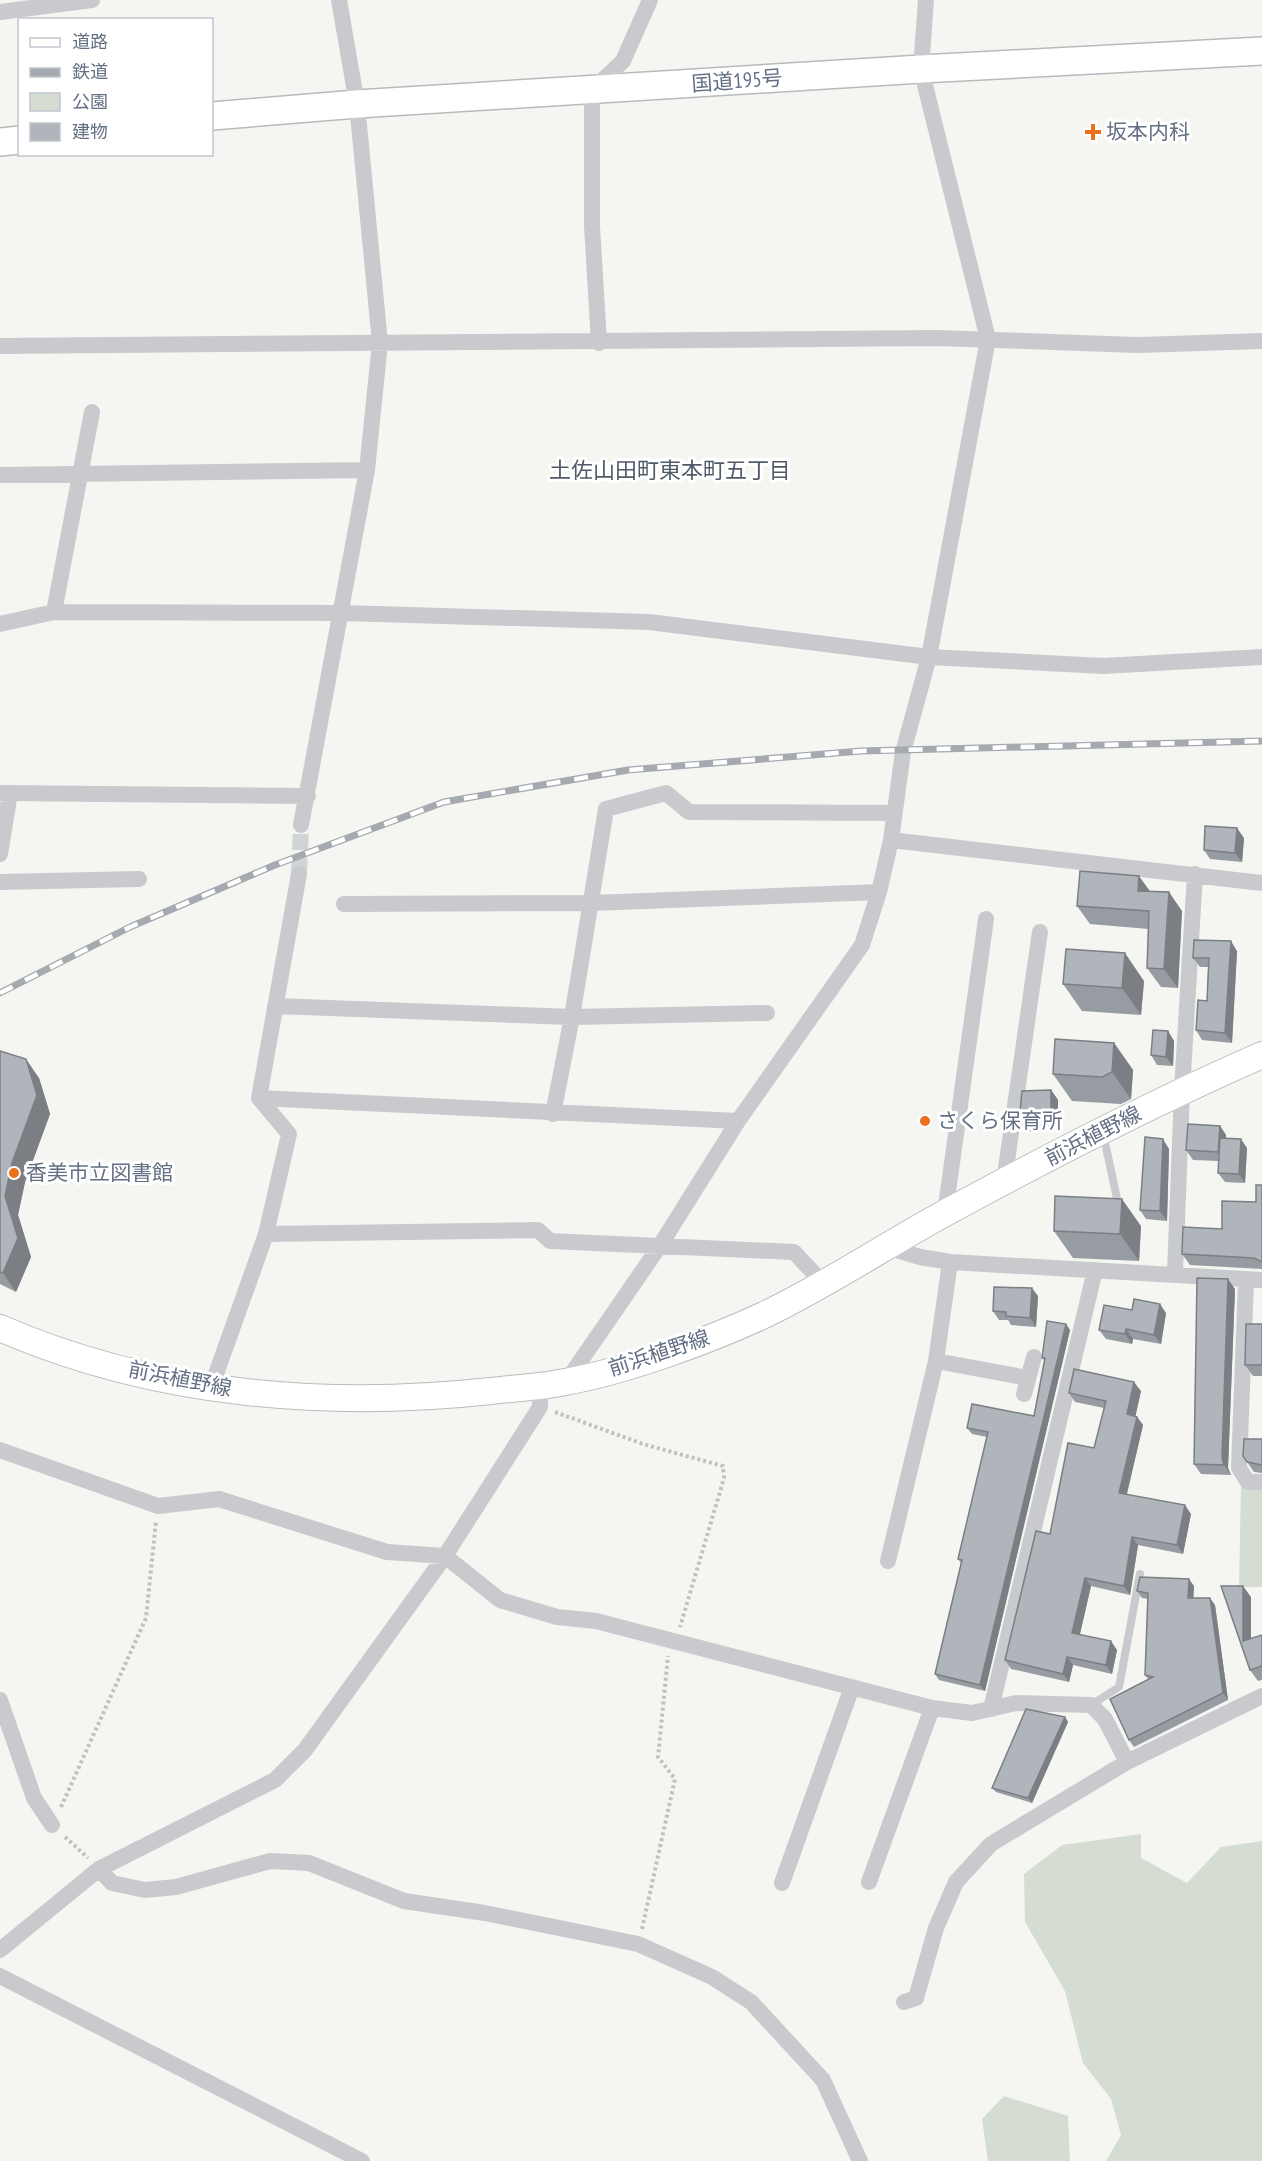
<svg xmlns="http://www.w3.org/2000/svg" width="1262" height="2161" viewBox="0 0 1262 2161" font-family="'PT Sans Narrow','Noto Sans JP',sans-serif">
  <style>
    .green { fill: #d5ddd2 }
    .lines { fill: none; stroke-linecap: round; stroke-linejoin: round }
    .minor-tunnel { stroke: #d0d4d6; stroke-width: 16; stroke-dasharray: 16 8; stroke-linecap: butt }
    .primary-casing { stroke: #b8bbbf; stroke-width: 28 }
    .trunk-casing { stroke: #b7babd; stroke-width: 30 }
    .path { stroke: #bfc0c2; stroke-width: 4; stroke-dasharray: 3 3; stroke-linecap: butt }
    .service { stroke: #c8cace; stroke-width: 8 }
    .minor { stroke: #c8cace; stroke-width: 16 }
    .primary { stroke: #fff; stroke-width: 26 }
    .trunk { stroke: #fff; stroke-width: 27 }
    .rail-casing { stroke: #a5a9b0; stroke-width: 7 }
    .rail { stroke: #fff; stroke-width: 4.5; stroke-dasharray: 14; stroke-linecap: butt }
    .wall { fill: #979ca2 }
    .shaded-wall { fill: #7b7f84 }
    .building { fill: #b0b5bc; stroke: #7b7f84; stroke-width: 1.5 }
    .poi-dot { fill: #ec6f1b; stroke: #fff; stroke-width: 2 }
    .labels { text-anchor: middle; stroke-width: 6; stroke-linejoin: round; paint-order: stroke }
    .street-label { font-size: 21px; fill: #637084; stroke: #fff }
    .poi-label { font-size: 21px; fill: #637084; stroke: #fff; text-anchor: start }
    .neighbourhood-label { font-size: 22px; fill: #515a69; stroke: #fff }
  </style>
  <rect width="100%" height="100%" fill="#f5f6f2"/>
  <path class="green" d="M1241 1485 1262 1486V1587H1239Z
    M1141 1834V1858L1187 1883 1221 1847 1262 1841V2161H1106L1121 2135 1111 2099 1083 2063 1065 1991 1025 1922 1024 1874 1062 1845Z
    M1004 2096 1068 2116 1070 2161H988L982 2119Z"/>
  <g class="lines">
    <path class="minor-tunnel" d="M299 874 301 825"/>
    <g class="primary-casing">
      <path id="primary" d="M0 1328C154 1395 326 1409 491 1391 516 1388 541 1387 565 1382 626 1371 708 1341 764 1315 827 1285 886 1245 947 1212 1050 1156 1154 1102 1262 1055"/>
    </g>
    <g class="trunk-casing">
      <path id="trunk" d="M212 116 357 104 921 69 1262 51
        M0 142 20 140"/>
    </g>
    <path class="path" d="M555 1412 643 1444 723 1466 724 1478 680 1627
      M61 1807 146 1618 156 1521
      M65 1837 88 1858
      M642 1929 675 1779 658 1757 668 1656"/>
    <path class="service" d="M1103 1133 1119 1208
      M1091 1705 1119 1687 1140 1574"/>
    <path class="minor" d="M0 12 92 0
      M599 343 592 226V90L623 61 650 0
      M0 346 936 338 1138 345 1262 341
      M0 475 367 470
      M54 612 92 412
      M0 624 54 612 342 613 649 622 929 657 1104 666 1262 657
      M0 793 308 796
      M301 825 367 470 380 343 357 104 339 0
      M891 840 1262 883
      M0 854 10 793
      M0 882 139 879
      M344 904 591 903 879 892
      M275 1006 572 1017 767 1013
      M259 1098 738 1121
      M553 1114 572 1017 606 809 666 793 689 812 893 813
      M1004 1182 1040 932
      M945 1213 986 919
      M266 1234 538 1230 550 1241 794 1252 822 1282
      M886 1247 920 1257 950 1262 1262 1280
      M1175 1273 1182 1090 1195 874
      M1246 1280 1239 1468 1248 1482H1262
      M936 1361 1028 1378
      M566 1382 661 1244 738 1121 862 945 879 892 891 840 903 752 929 657 988 339 921 69 926 0
      M211 1388 266 1234 289 1134 259 1098 299 874
      M1024 1394 1034 1357
      M0 1450 158 1506 219 1499 387 1552 445 1556 500 1600 557 1617 596 1621 932 1708 972 1713 1016 1703 1091 1705 1105 1719 1127 1762
      M888 1561 936 1361 950 1262
      M0 1700 34 1798 52 1825
      M991 1709 1095 1270
      M99 1869 112 1883 145 1890 176 1887 270 1861 309 1863 404 1901 485 1913 638 1944 712 1977 751 2002 823 2080 860 2161
      M869 1882 932 1708
      M782 1883 852 1687
      M0 1950 99 1869 275 1780 305 1750 445 1556 540 1407V1385
      M0 1976 362 2161
      M904 2002 916 1998 936 1928 956 1882 991 1844 1127 1762 1262 1696"/>
    <use href="#primary" class="primary"/>
    <use href="#trunk" class="trunk"/>
    <g class="rail-casing">
      <path id="rail" d="M0 993 130 927 275 865 444 802 628 770 861 751 1262 741"/>
    </g>
    <use href="#rail" class="rail"/>
  </g>
  <path class="wall" d="M1244 838 1242 862 1210 859 1204 850Z
    M1150 891 1182 911 1178 988 1161 987 1147 968 1149 929 1090 924 1077 906Z
    M1237 951 1232 1043 1202 1040 1196 1030 1207 1001 1208 967H1200L1193 958Z
    M1144 981 1141 1015 1082 1011 1063 984Z
    M1168 1031 1174 1041 1173 1066 1157 1065 1151 1055Z
    M1114 1043 1133 1070 1131 1099 1121 1104 1072 1101 1053 1074Z
    M0 1051 39 1078 50 1114 25 1182 18 1215 31 1257 16 1292 0 1284Z
    M1051 1090 1058 1100V1121L1036 1132 1025 1131 1019 1122Z
    M1220 1126 1226 1135V1138L1247 1148 1245 1183 1225 1182 1218 1173 1219 1161 1193 1160 1186 1150Z
    M1169 1149 1167 1221 1146 1219 1140 1210Z
    M1262 1185V1269L1190 1265 1182 1254 1222 1229 1256 1202Z
    M1141 1226 1139 1261 1073 1258 1054 1231Z
    M1235 1289 1228 1468 1231 1475 1201 1474 1194 1464Z
    M1038 1296 1036 1327 1011 1325 1008 1320H999L993 1311Z
    M1132 1310 1166 1313 1161 1344 1133 1339 1132 1344 1106 1339 1099 1330Z
    M1066 1324 1070 1330 985 1691 939 1680 935 1674 961 1563 958 1559 987 1437 972 1434 967 1428 1034 1416 1045 1361 1042 1358Z
    M1262 1324V1376H1253L1245 1365Z
    M1141 1391 1135 1416 1137 1417 1143 1425 1127 1494 1191 1514 1183 1554 1138 1545 1130 1595 1091 1586 1080 1634 1117 1650 1112 1674 1073 1665 1069 1682 1011 1669 1005 1660 1050 1534 1094 1448 1104 1408 1075 1402 1069 1393Z
    M1262 1439V1473L1254 1472 1243 1456Z
    M1194 1586 1193 1598 1215 1605 1228 1700 1134 1747 1129 1740 1148 1679 1145 1675 1148 1599 1142 1598 1137 1591Z
    M1251 1597V1639L1262 1635V1680L1258 1681 1250 1670Z
    M1065 1717 1068 1722 1032 1803 996 1792 992 1788Z"/>
  <path class="shaded-wall" d="M1237 828 1244 838 1242 862 1235 853Z
    M1139 876 1152 894 1138 891Z
    M1169 892 1182 911 1178 988 1164 969Z
    M1231 941 1237 951 1232 1043 1225 1033Z
    M1125 953 1144 981 1141 1015 1122 988Z
    M1168 1031 1174 1041 1173 1066 1166 1057Z
    M1114 1043 1133 1070 1131 1099 1112 1072Z
    M26 1059 39 1078 50 1114 25 1182 18 1215 31 1257 16 1292 3 1273 5 1196Z
    M1051 1090 1058 1100V1121L1051 1112Z
    M1220 1126 1226 1135 1225 1162 1218 1152Z
    M1163 1139 1169 1149 1167 1221 1160 1211Z
    M1241 1139 1247 1148 1245 1183 1239 1174Z
    M1122 1199 1141 1226 1139 1261 1120 1234Z
    M1228 1279 1235 1289 1228 1468 1231 1475 1224 1465 1222 1458Z
    M1032 1288 1038 1296 1036 1327 1030 1318Z
    M1160 1304 1166 1313 1161 1344 1154 1335Z
    M1066 1324 1070 1330 985 1691 980 1685Z
    M1126 1329 1133 1339 1132 1344 1125 1334Z
    M1134 1382 1141 1391 1134 1423 1127 1414Z
    M1137 1417 1143 1425 1125 1501 1119 1493Z
    M1185 1505 1191 1514 1183 1554 1177 1545Z
    M1132 1537 1138 1545 1130 1595 1124 1586Z
    M1085 1578 1091 1586 1078 1642 1072 1633Z
    M1189 1579 1194 1586 1193 1605 1188 1598Z
    M1243 1586 1251 1597V1653L1243 1641Z
    M1210 1598 1215 1605 1228 1700 1223 1693Z
    M1111 1641 1117 1650 1112 1674 1106 1665Z
    M1067 1657 1073 1665 1069 1682 1063 1674Z
    M1065 1717 1068 1722 1032 1803 1028 1798Z"/>
  <path class="building" d="M1205 826 1237 828 1235 853 1204 850Z
    M1080 871 1139 876 1138 891 1169 892 1164 969 1147 968 1149 911 1077 906Z
    M1194 940 1231 941 1225 1033 1196 1030 1198 1000 1207 1001 1209 958H1193Z
    M1066 949 1125 953 1122 988 1063 984Z
    M1153 1030 1168 1031 1166 1057 1151 1055Z
    M1055 1039 1114 1043 1112 1072 1102 1077 1053 1074Z
    M0 1051 26 1059 37 1095 12 1163 5 1196 18 1238 3 1273 0 1272Z
    M1051 1090V1112L1029 1122H1019L1022 1091Z
    M1188 1124 1220 1126 1218 1152 1186 1150Z
    M1145 1137 1163 1139 1160 1211 1140 1210Z
    M1220 1138 1241 1139 1239 1174 1218 1173Z
    M1256 1185H1262V1262L1254 1258 1182 1254 1183 1227 1222 1229V1201L1256 1202Z
    M1055 1196 1122 1199 1120 1234 1054 1231Z
    M1197 1278 1228 1279 1222 1458 1224 1465 1194 1464Z
    M994 1287 1032 1288 1030 1318 1006 1316V1312L993 1311Z
    M1134 1299 1160 1304 1154 1335 1126 1329 1125 1334 1099 1330 1104 1305 1132 1310Z
    M1047 1321 1066 1324 980 1685 935 1674 962 1560 958 1559 988 1432 967 1428 972 1404 1034 1416 1045 1358H1042Z
    M1246 1324H1262V1365H1245Z
    M1074 1369 1134 1382 1127 1414 1137 1417 1119 1493 1185 1505 1177 1545 1132 1537 1124 1586 1085 1578 1072 1633 1111 1641 1106 1665 1067 1657 1063 1674 1005 1660 1036 1531 1050 1534 1068 1443 1094 1448 1106 1401 1069 1393Z
    M1244 1439H1262V1465L1247 1462 1243 1456Z
    M1140 1577 1189 1579 1188 1598H1210L1223 1693 1129 1740 1110 1699 1153 1677 1145 1675 1148 1593 1137 1591Z
    M1221 1586H1243V1641L1262 1635V1666L1250 1670Z
    M1026 1709 1065 1717 1028 1798 992 1788Z"/>
  <g class="poi-dot">
    <path d="M1090 123h6v6h6v6h-6v6h-6v-6h-6v-6h6z"/>
    <circle cx="925" cy="1121" r="6"/>
    <circle cx="14" cy="1173" r="6"/>
  </g>
  <g class="labels">
    <g class="street-label">
      <text transform="translate(737 81) rotate(-4)" y="7">国道195号</text>
      <text transform="translate(1093 1136) rotate(-27)" y="7">前浜植野線</text>
      <text transform="translate(659 1353) rotate(-18)" y="7">前浜植野線</text>
      <text transform="translate(180 1379) rotate(11)" y="7">前浜植野線</text>
    </g>
    <g class="poi-label">
      <text x="1106" y="139">坂本内科</text>
      <text x="937" y="1128">さくら保育所</text>
      <text x="26" y="1180">香美市立図書館</text>
    </g>
    <g class="neighbourhood-label">
      <text x="670" y="478">土佐山田町東本町五丁目</text>
    </g>
  </g>
  <rect x="18" y="18" width="195" height="138" fill="#ffffff" stroke="#c1c6ce" stroke-width="1.5"/>
  <rect x="30" y="38" width="30" height="9" fill="#ffffff" stroke="#c1c6ce" stroke-width="1.5"/>
  <text x="72" y="48" font-size="18" fill="#637084">道路</text>
  <rect x="30" y="68" width="30" height="9" fill="#a5a9b0" stroke="#c1c6ce" stroke-width="1.5"/>
  <text x="72" y="78" font-size="18" fill="#637084">鉄道</text>
  <rect x="30" y="93" width="30" height="18" fill="#d5ddd2" stroke="#c1c6ce" stroke-width="1.5"/>
  <text x="72" y="108" font-size="18" fill="#637084">公園</text>
  <rect x="30" y="123" width="30" height="18" fill="#b0b5bc" stroke="#c1c6ce" stroke-width="1.5"/>
  <text x="72" y="138" font-size="18" fill="#637084">建物</text>
</svg>
